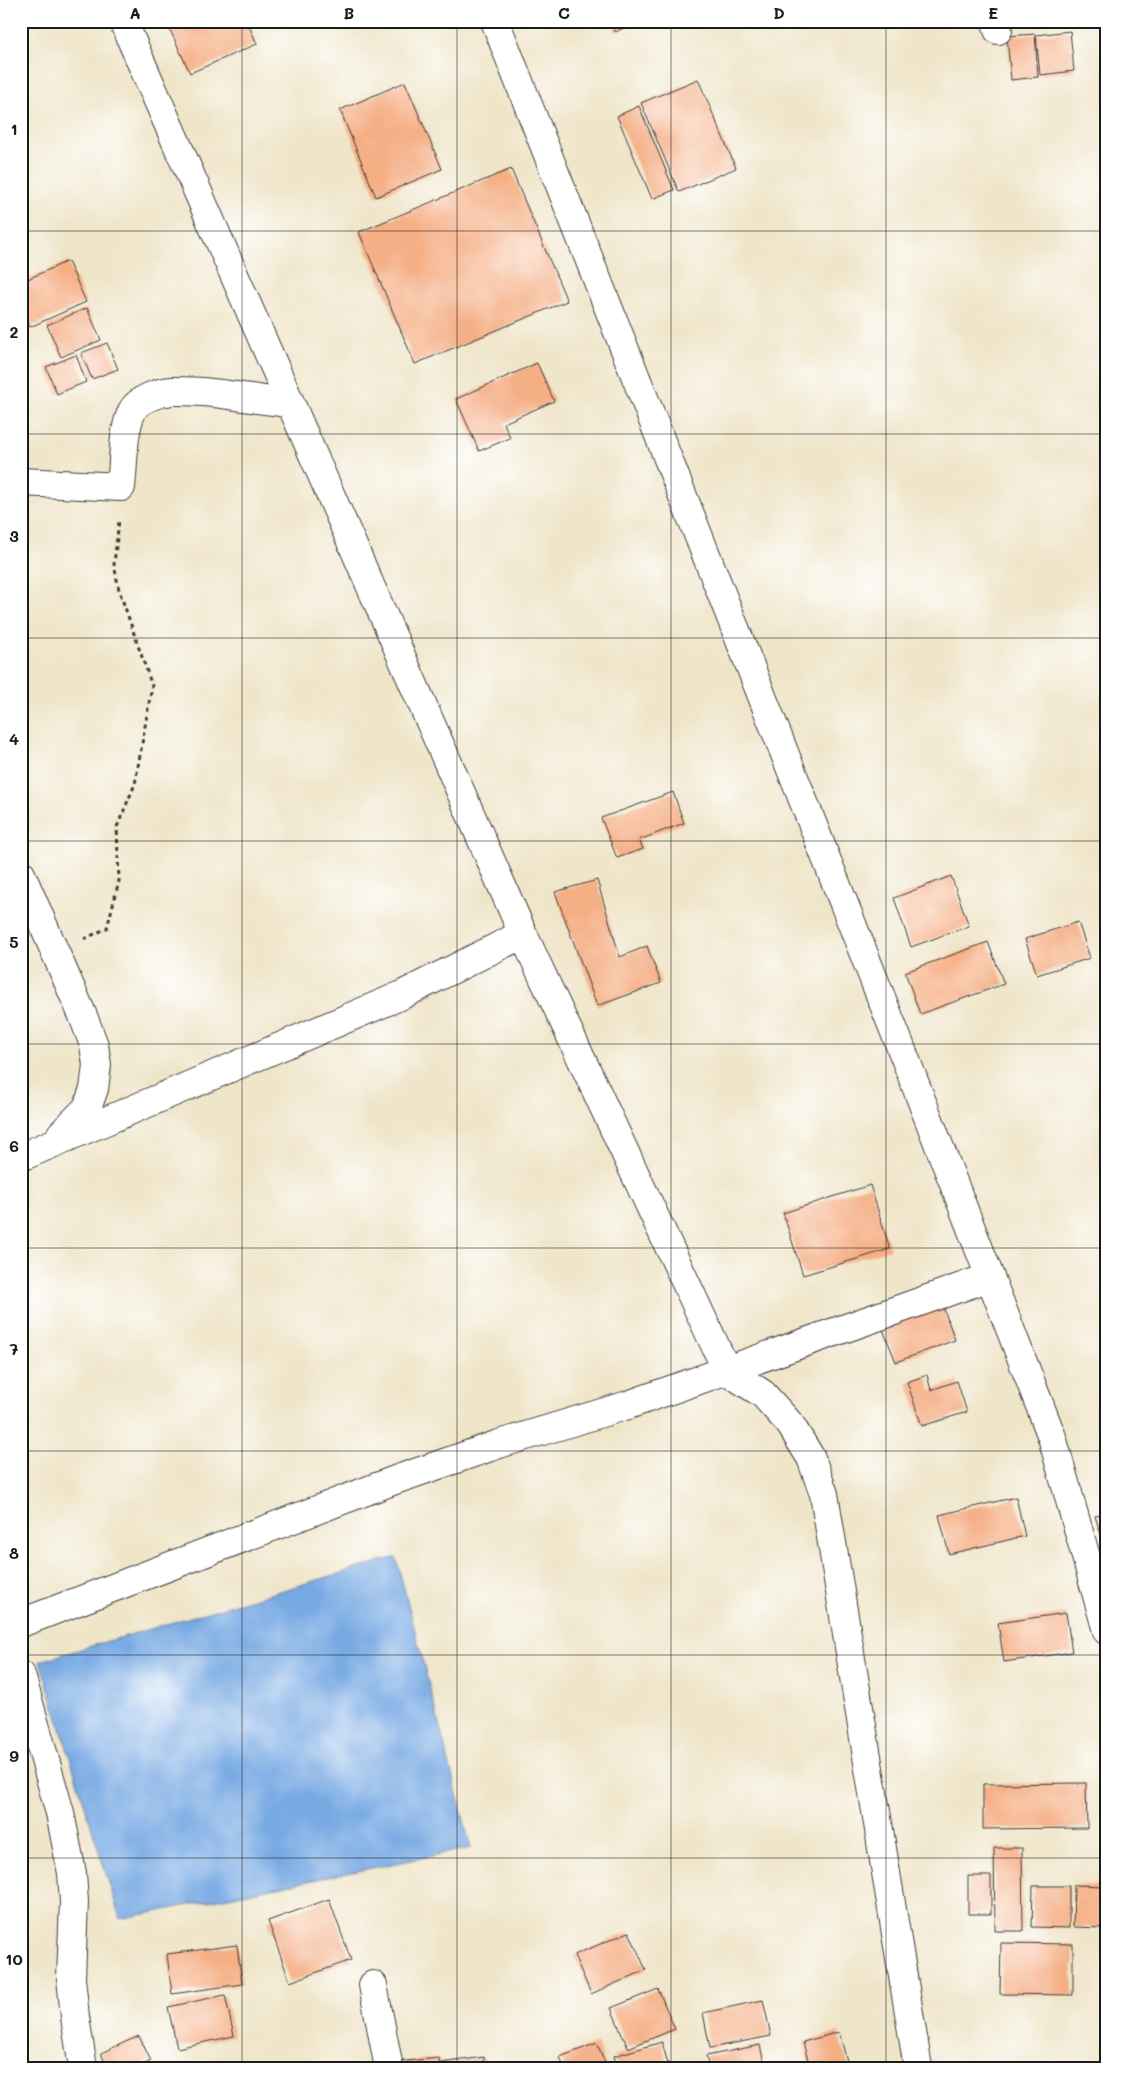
<svg xmlns="http://www.w3.org/2000/svg" width="1128" height="2089" viewBox="0 0 1128 2089" font-family="Mali,sans-serif">
  <style>
    .water { fill: #77a9e3; stroke: #4a6280 }
    .building { fill: #f5af85 }
    .lines { fill: none; stroke-linecap: round; stroke-linejoin: round }
    .minor-casing { stroke: #3c3a36; stroke-width: 30 }
    .path { stroke: #3c3a36; stroke-width: 3; stroke-dasharray: 4 4; stroke-linecap: butt }
    .minor { stroke: #fff; stroke-width: 28 }
    .grid { fill: none; stroke: #1c1c1c; stroke-width: 1; stroke-opacity: 0.55 }
    .neatline { fill: none; stroke: #1c1c1c; stroke-width: 2 }
    .grid-label { font-size: 16px; text-anchor: middle; font-weight: bold; fill: #1c1c1c }
  </style>
  <rect width="100%" height="100%" fill="#fff"/>
  <filter id="ink" filterUnits="userSpaceOnUse"><feTurbulence type="fractalNoise" baseFrequency=".02" numOctaves="2"/><feDisplacementMap in="SourceGraphic" scale="10" xChannelSelector="R" yChannelSelector="G"/><feConvolveMatrix kernelMatrix="1 2 1 2 8 2 1 2 1" color-interpolation-filters="sRGB"/></filter>
  <filter id="wash" filterUnits="userSpaceOnUse"><feTurbulence type="fractalNoise" baseFrequency=".0096" numOctaves="4" result="noise"/><feDisplacementMap in="SourceGraphic" scale="20" xChannelSelector="R" yChannelSelector="G"/><feGaussianBlur stdDeviation="1.12" result="paint"/><feColorMatrix in="noise" values="0 0 0 0 0 0 0 0 0 0 0 0 0 0 0 0 0 1.4 0 .05"/><feComposite in="paint" operator="in"/></filter>
  <g filter="url(#wash)">
    <rect width="100%" height="100%" fill="#efe5c9"/>
    <path class="water" d="M396 1557 471 1848 120 1919 40 1661Z"/>
    <g id="blocks">
      <path class="building" d="M166 21H247L257 44 190 73Z
        M611 21H640L615 32Z
        M1070 31 1074 71 1040 75 1036 35Z
        M1035 34 1038 77 1011 80 1007 36Z
        M698 79 736 168 679 192 641 103Z
        M405 82 442 169 376 197 340 110Z
        M639 106 674 190 652 199 617 116Z
        M511 169 567 301 415 364 359 232Z
        M68 261 86 302 30 327 21 309V282Z
        M87 308 101 340 61 357 47 325Z
        M107 343 118 369 92 379 81 353Z
        M76 355 86 382 57 394 46 367Z
        M537 363 554 401 504 423 510 438 479 451 456 399Z
        M673 792 684 823 639 840 643 849 617 858 601 818Z
        M951 876 969 926 911 947 894 898Z
        M597 880 620 957 647 946 661 983 597 1006 555 892Z
        M1078 922 1090 958 1037 975 1025 939Z
        M988 942 1004 984 920 1014 905 972Z
        M870 1185 890 1249 803 1275 783 1213Z
        M942 1304 955 1340 896 1362 882 1327Z
        M927 1375 931 1390 957 1381 967 1412 922 1426 907 1382Z
        M1016 1497 1025 1536 949 1554 939 1515Z
        M1107 1513V1549L1106 1550 1095 1516Z
        M1066 1613 1072 1652 1004 1662 998 1623Z
        M1086 1783 1087 1828 983 1829V1784Z
        M994 1848H1022L1023 1931H995Z
        M968 1876H991V1914H968Z
        M1074 1885 1106 1886 1105 1928 1073 1927Z
        M1033 1886H1069V1928L1032 1927Z
        M329 1899 351 1960 290 1982 268 1921Z
        M629 1932 646 1970 591 1994 574 1955Z
        M1001 1943 1073 1944V1995L1000 1994Z
        M237 1945 242 1984 172 1994 167 1954Z
        M658 1989 675 2029 628 2048 611 2008Z
        M225 1995 234 2036 177 2048 168 2007Z
        M763 2000 771 2036 710 2048 703 2013Z
        M839 2032 849 2068H810L803 2042Z
        M139 2036 151 2061 136 2068H107L101 2053Z
        M662 2042 669 2068H617L614 2056Z
        M597 2043 607 2068H564L560 2057Z
        M760 2045 765 2068H709L706 2056Z
        M484 2057 485 2068H442L441 2063Z
        M439 2058 440 2068H396V2062Z"/>
    </g>
  </g>
  <g filter="url(#ink)">
    <use href="#blocks" fill-opacity="0" stroke="#3c3a36" stroke-width="1"/>
    <g class="lines">
      <g class="minor-casing">
        <path id="minor" d="M123 21 523 934 727 1371 763 1394 790 1424 811 1458 824 1494 918 2068
          M495 21 907 1063 1052 1437 1107 1631
          M996 21 998 30
          M21 482 121 487C124 463 122 433 132 411 138 399 159 392 172 391 210 390 251 399 289 403
          M21 874 83 1016 94 1045 97 1065 94 1089 87 1108 61 1134
          M21 1157 402 995 523 934
          M21 1623 395 1480 499 1444 628 1405 990 1277
          M21 1675 60 1813 72 1873 74 1902 71 1978 75 2017 83 2068
          M373 1985 389 2068"/>
      </g>
      <path class="path" d="M84 939 107 928 119 881 117 827 135 784 152 686 119 590 114 564 119 520"/>
      <use href="#minor" class="minor"/>
    </g>
  </g>
  <path class="grid" d="M242 21V2068M457 21V2068M671 21V2068M886 21V2068M21 231H1107M21 434H1107M21 638H1107M21 841H1107M21 1044H1107M21 1248H1107M21 1451H1107M21 1655H1107M21 1858H1107"/>
  <rect width="1128" height="2089" fill="none" stroke="#fff" stroke-width="55"/>
  <rect x="28" y="28" width="1072" height="2034" class="neatline"/>
  <g class="grid-label">
    <text x="135" y="19">A</text>
    <text x="349" y="19">B</text>
    <text x="564" y="19">C</text>
    <text x="779" y="19">D</text>
    <text x="993" y="19">E</text>
    <text x="14" y="135">1</text>
    <text x="14" y="338">2</text>
    <text x="14" y="542">3</text>
    <text x="14" y="745">4</text>
    <text x="14" y="948">5</text>
    <text x="14" y="1152">6</text>
    <text x="14" y="1355">7</text>
    <text x="14" y="1559">8</text>
    <text x="14" y="1762">9</text>
    <text x="14" y="1965">10</text>
  </g>
</svg>
